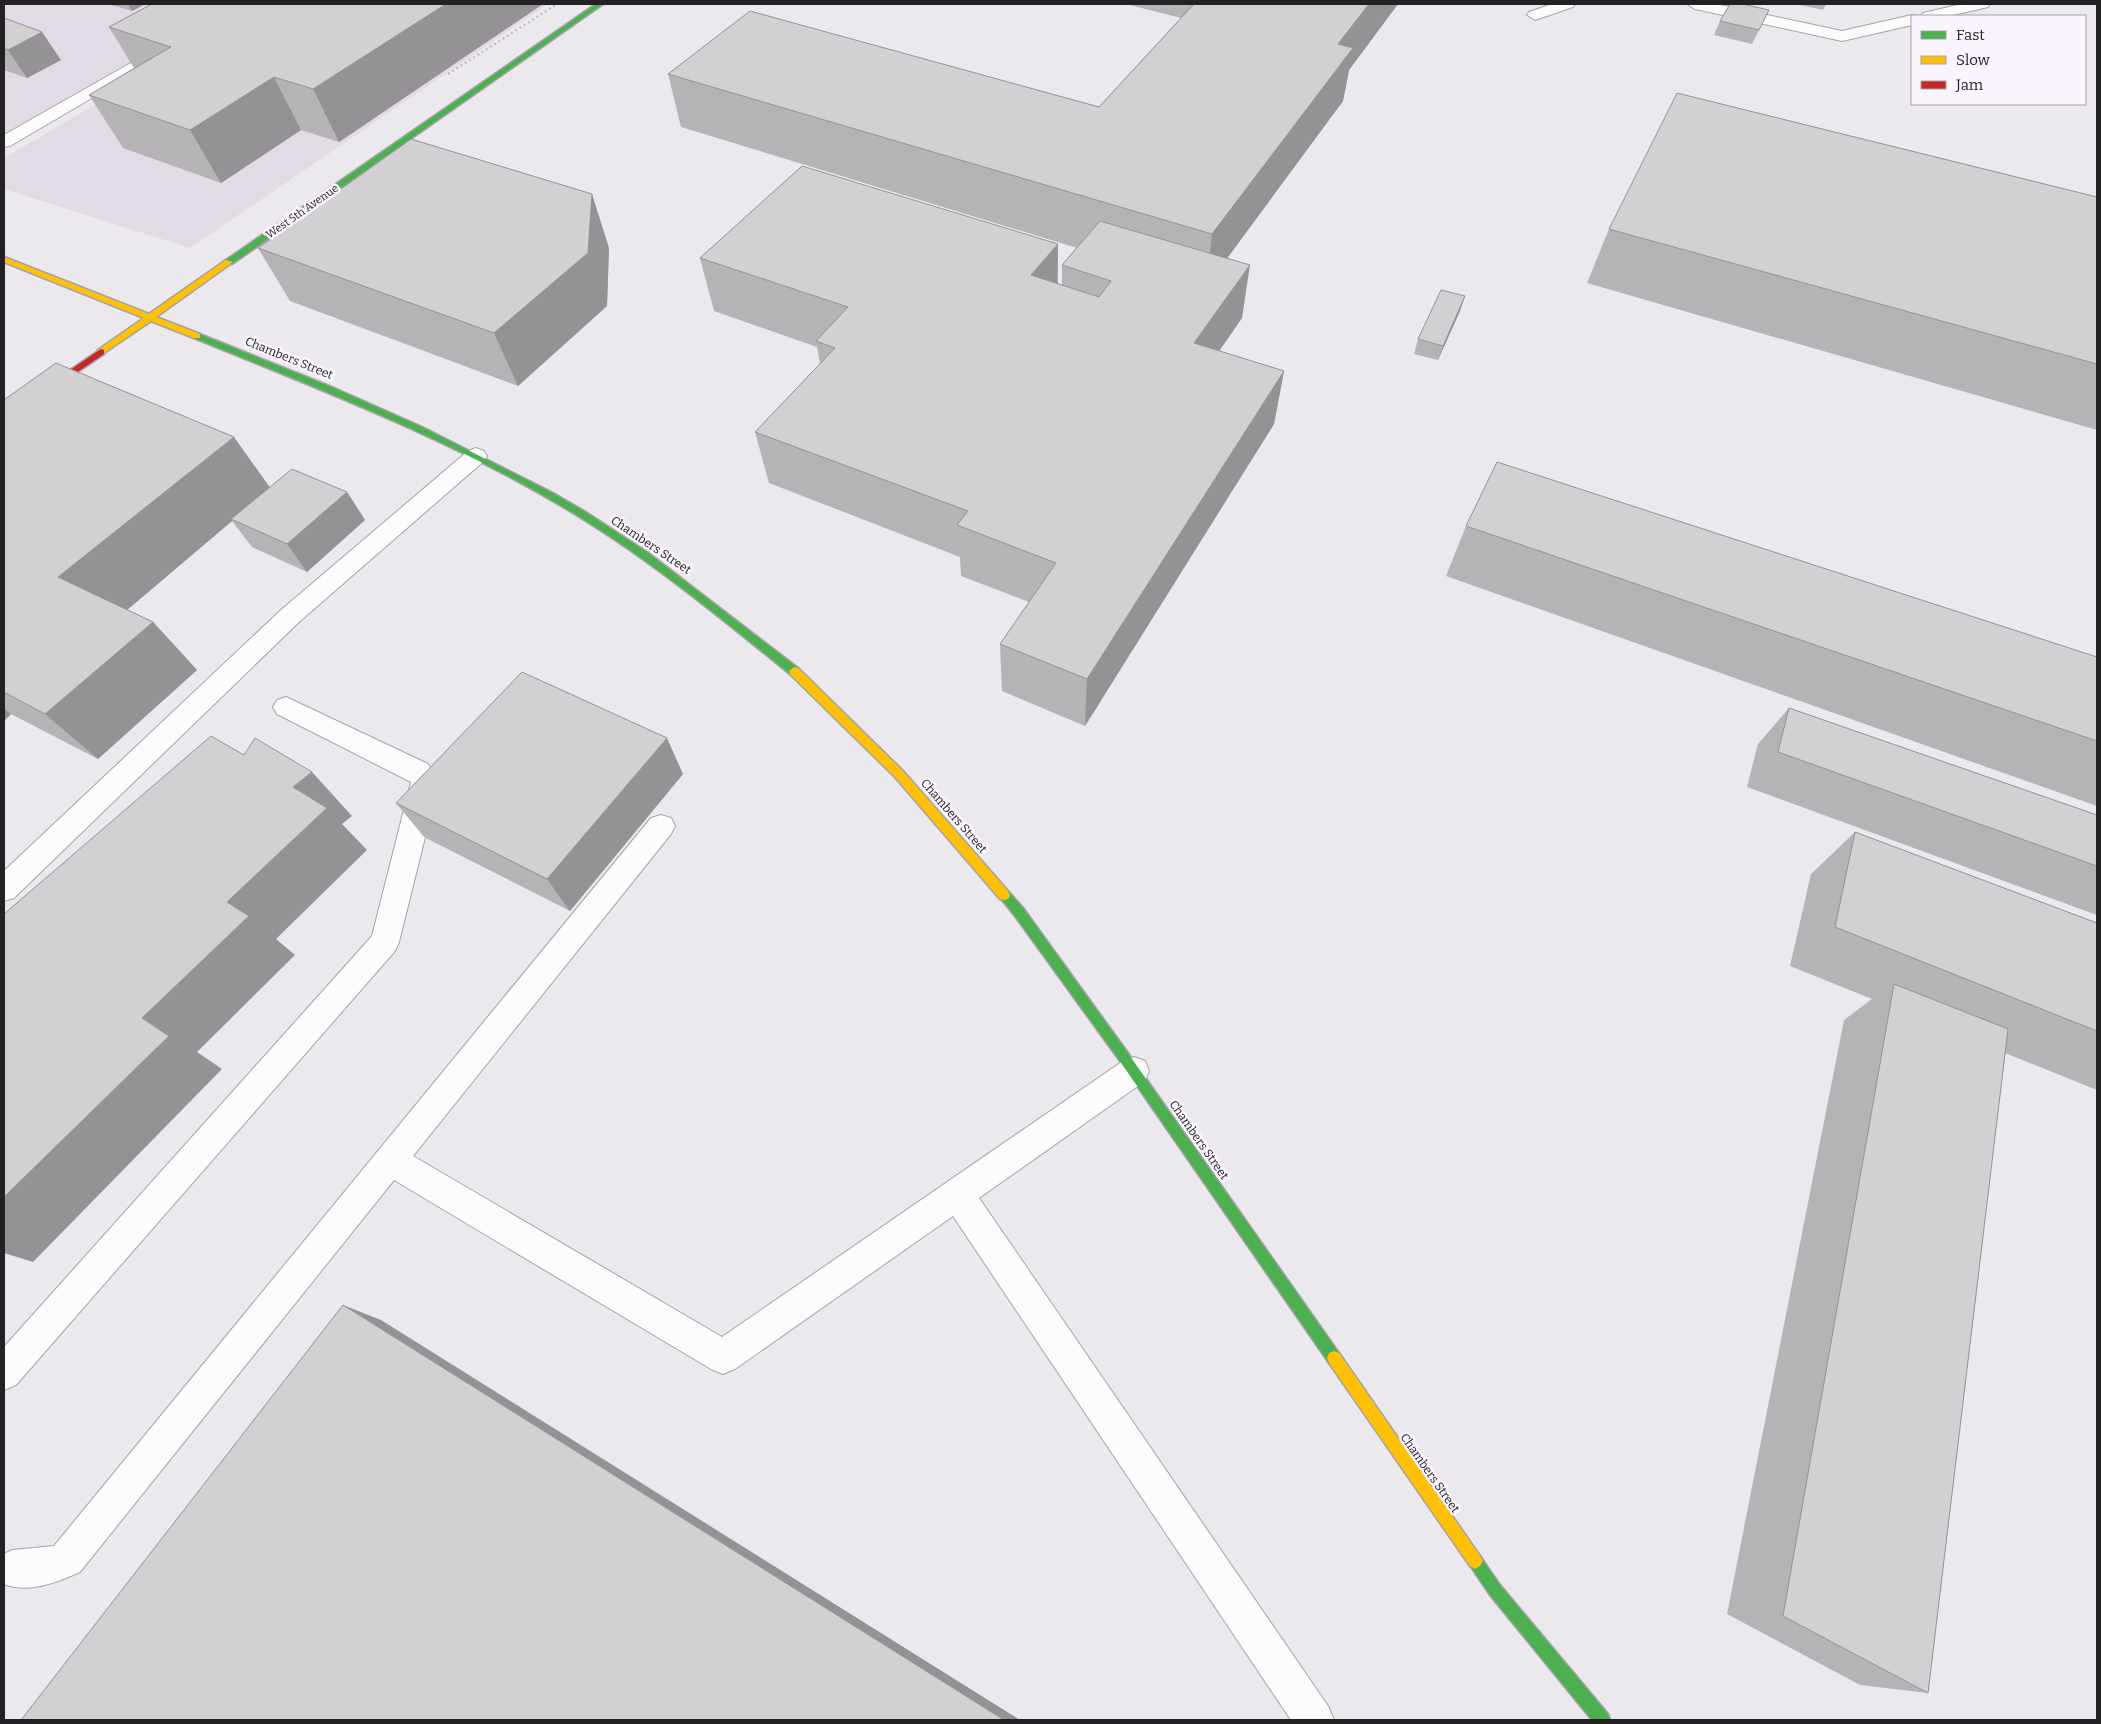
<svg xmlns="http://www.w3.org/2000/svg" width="2101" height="1724" viewBox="0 0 2101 1724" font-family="Bitter,serif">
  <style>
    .built { fill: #e2dae5 }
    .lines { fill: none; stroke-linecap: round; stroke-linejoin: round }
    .lane-casing { stroke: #a5a3a6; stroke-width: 2 }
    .fast-casing { stroke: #a5a3a6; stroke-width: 3 }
    .slow-casing { stroke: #a5a3a6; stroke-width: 3 }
    .jam-casing { stroke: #a5a3a6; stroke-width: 3 }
    .lane { fill: #fcfcfc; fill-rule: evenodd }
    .fast { fill: #4caf50; fill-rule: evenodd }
    .slow { fill: #ffc107; fill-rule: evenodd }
    .jam { fill: #c62828; fill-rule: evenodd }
    .rail { stroke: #c0bfc0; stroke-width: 2.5; stroke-dasharray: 2 3; stroke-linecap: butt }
    .wall { fill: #b5b3b6 }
    .shaded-wall { fill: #949294 }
    .building { fill: #d3d0d4; stroke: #949294 }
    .labels { text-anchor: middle; stroke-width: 5; stroke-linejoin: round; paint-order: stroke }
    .far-street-label { font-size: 11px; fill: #232124; stroke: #faf4fe }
    .street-label { font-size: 12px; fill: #232124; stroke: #faf4fe }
  </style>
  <rect width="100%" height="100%" fill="#ece9ee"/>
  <path class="built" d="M4 4H230L4 136Z
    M266 4H548L190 248 4 189V158Z"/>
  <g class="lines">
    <g class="lane-casing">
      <path id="lane" d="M1552 4H1575L1573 7 1535 20 1527 15 1529 12Z
        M1687 4H1716L1842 31 1912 15 1916 16H1912V25L1842 41 1695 9Z
        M1962 4H1990L1988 7 1949 16H1921L1923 13Z
        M166 43 174 48 172 51 10 146 4 147V135Z
        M476 448 484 451 487 456 484 461 299 622 14 898 4 901V871L281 610 468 451Z
        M286 697 428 764 437 778 438 785 399 942 395 951 16 1385 4 1390V1347L372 936 411 782 277 714 273 707 277 700Z
        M661 815 671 818 675 826 671 834 413 1156 722 1337 1123 1061 1134 1057 1145 1061 1149 1071 1145 1081 979 1198 1328 1706 1334 1720H1291L953 1216 735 1369 723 1374 711 1369 394 1180 80 1572C58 1582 28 1594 4 1584V1554L12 1550 54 1546 651 818Z"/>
    </g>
    <g class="fast-casing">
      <path id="fast" d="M596 4H603L232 264H226V260Z
        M197 333 334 388 422 427 551 492 584 511 647 552 798 668 799 671 798 674H790C722 619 653 562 578 516 458 442 324 391 194 338L193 336Z
        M1004 890 1008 891 1023 908 1125 1049 1339 1353 1341 1358 1339 1363 1334 1365 1329 1363 1117 1057 1015 916 998 895 1000 891Z
        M1475 1553 1480 1556 1500 1585 1608 1714 1610 1720H1592L1490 1595 1467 1561 1470 1556Z"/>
    </g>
    <g class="slow-casing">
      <path id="slow" d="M4 257 149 314 226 260 233 262 156 317 200 334V338H194L151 321 101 355 98 354V350L144 318 4 262Z
        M794 667 798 668 903 771 1008 891 1010 895 1008 899 1004 900 1000 899 895 777 790 674 789 671Z
        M1334 1351 1339 1353 1480 1556 1483 1561 1480 1566 1475 1569 1470 1566 1329 1363 1327 1358 1329 1353Z"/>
    </g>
    <g class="jam-casing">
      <path id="jam" d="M101 349 104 350V354L4 422V415Z"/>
    </g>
    <use href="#lane" class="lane"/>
    <use href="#fast" class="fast"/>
    <use href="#slow" class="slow"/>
    <use href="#jam" class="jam"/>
    <path class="rail" d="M448 74 557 4"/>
  </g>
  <path class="wall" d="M108 4H145L132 11Z
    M152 4H543L339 142 301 130 221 183 123 148 89 95 134 68 109 27Z
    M1126 4H1398L1349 70 1343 101 1227 258 1242 318 1219 351 1284 371 1274 424 1085 726 1002 691 1000 644 1029 602 961 576 960 557 769 483 755 432 820 364 817 347 714 311 700 258 1058 244V284L1062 285V265L1077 248 681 127 668 74 1099 107 1181 18Z
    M1796 4H1826L1823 10Z
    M1769 10 1752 44 1714 35 1720 21Z
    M4 18 61 60 27 78 4 70Z
    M2097 197V430L1587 283 1609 229Z
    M258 248H609L607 306 518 386 290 301Z
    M1465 296 1460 311 1438 360 1414 354 1418 339Z
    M4 400 270 487 347 492 365 520 307 572 252 547 232 521 127 610 153 622 197 670 98 759 11 714 4 721Z
    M1466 526 2097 657V806L1446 576Z
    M1789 708 2097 815V915L1747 787 1758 744Z
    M683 774 570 911 424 837 396 803Z
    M1855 832 2097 923V1090L2005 1053 1928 1693 1860 1685 1727 1614 1844 1020 1872 999 1790 966 1811 874Z"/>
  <path class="shaded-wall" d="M128 4H145L132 11Z
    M446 4H543L339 142 313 89Z
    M1369 4H1398L1349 70 1343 101 1206 287 1212 234 1338 44Z
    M42 32 61 60 27 78 8 50Z
    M274 77 301 130 221 183 190 130Z
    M592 194 609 248 607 306 518 386 494 333Z
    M1058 244 1057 297 1031 275Z
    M1250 265 1242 318 1188 396 1194 343Z
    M1465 296 1460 311 1438 360 1443 346Z
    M1284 371 1274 424 1085 726 1087 679Z
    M234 437 271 489 231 519 232 521 107 627 58 577Z
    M347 492 365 520 307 572 287 544Z
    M153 622 197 670 98 759 45 714Z
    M4 708 11 714 4 721Z
    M667 738 683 774 570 911 547 879Z
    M312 772 352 816 342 824 367 850 276 939 295 955 197 1052 222 1069 33 1262 4 1253V1197L227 902 293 787Z
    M343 1305 381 1320 1020 1720H1004Z"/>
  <path class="building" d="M152 4H446L313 89 274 77 190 130 89 95 171 47 109 27Z
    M1194 4H1369L1338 44 1353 48 1212 234 668 74 750 11 1099 107Z
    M1730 4H1742L1769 10 1759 30 1720 21Z
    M4 18 42 32 8 50 4 48Z
    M1677 93 2097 197V364L1609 229Z
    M411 139 592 194 588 253 494 333 258 248Z
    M802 166 1058 244 1031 275 1099 297 1111 281 1062 265 1100 221 1250 265 1194 343 1284 371 1087 679 1000 644 1056 563 957 525 968 511 755 432 835 348 816 341 848 307 700 258Z
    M1441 290 1465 296 1443 346 1418 339Z
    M56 363 234 437 58 577 153 622 45 714 4 692V400Z
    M1497 462 2097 657V741L1466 526Z
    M292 469 347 492 287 544 231 519Z
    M522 672 667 738 547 879 396 803Z
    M1789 708 2097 815V866L1778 752Z
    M211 736 244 755 255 738 312 772 293 787 327 808 227 902 249 916 142 1018 169 1036 4 1197V914Z
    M1855 832 2097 923V1031L1835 927Z
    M1894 984 2008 1029 1928 1693 1783 1616Z
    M343 1305 1004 1720H21Z"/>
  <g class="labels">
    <g class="far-street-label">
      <text transform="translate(302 211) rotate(-35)" y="4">West 5th Avenue</text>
    </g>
    <g class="street-label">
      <text transform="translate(289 358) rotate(22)" y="4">Chambers Street</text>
      <text transform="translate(651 545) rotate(34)" y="4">Chambers Street</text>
      <text transform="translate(954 816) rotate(49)" y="4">Chambers Street</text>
      <text transform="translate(1199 1140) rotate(55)" y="4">Chambers Street</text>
      <text transform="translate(1430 1473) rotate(55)" y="4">Chambers Street</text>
    </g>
  </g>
  <rect width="2101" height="1724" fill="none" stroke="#232124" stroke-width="10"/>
  <rect x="1911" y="15" width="175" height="90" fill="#faf4fe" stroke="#a4a0a7"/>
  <rect x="1921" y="31" width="25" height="8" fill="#4caf50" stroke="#a4a0a7"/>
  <text x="1956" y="40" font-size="15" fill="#232124">Fast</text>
  <rect x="1921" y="56" width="25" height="8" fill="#ffc107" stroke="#a4a0a7"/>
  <text x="1956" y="65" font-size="15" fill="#232124">Slow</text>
  <rect x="1921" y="81" width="25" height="8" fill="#c62828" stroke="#a4a0a7"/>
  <text x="1956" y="90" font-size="15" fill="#232124">Jam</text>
</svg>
